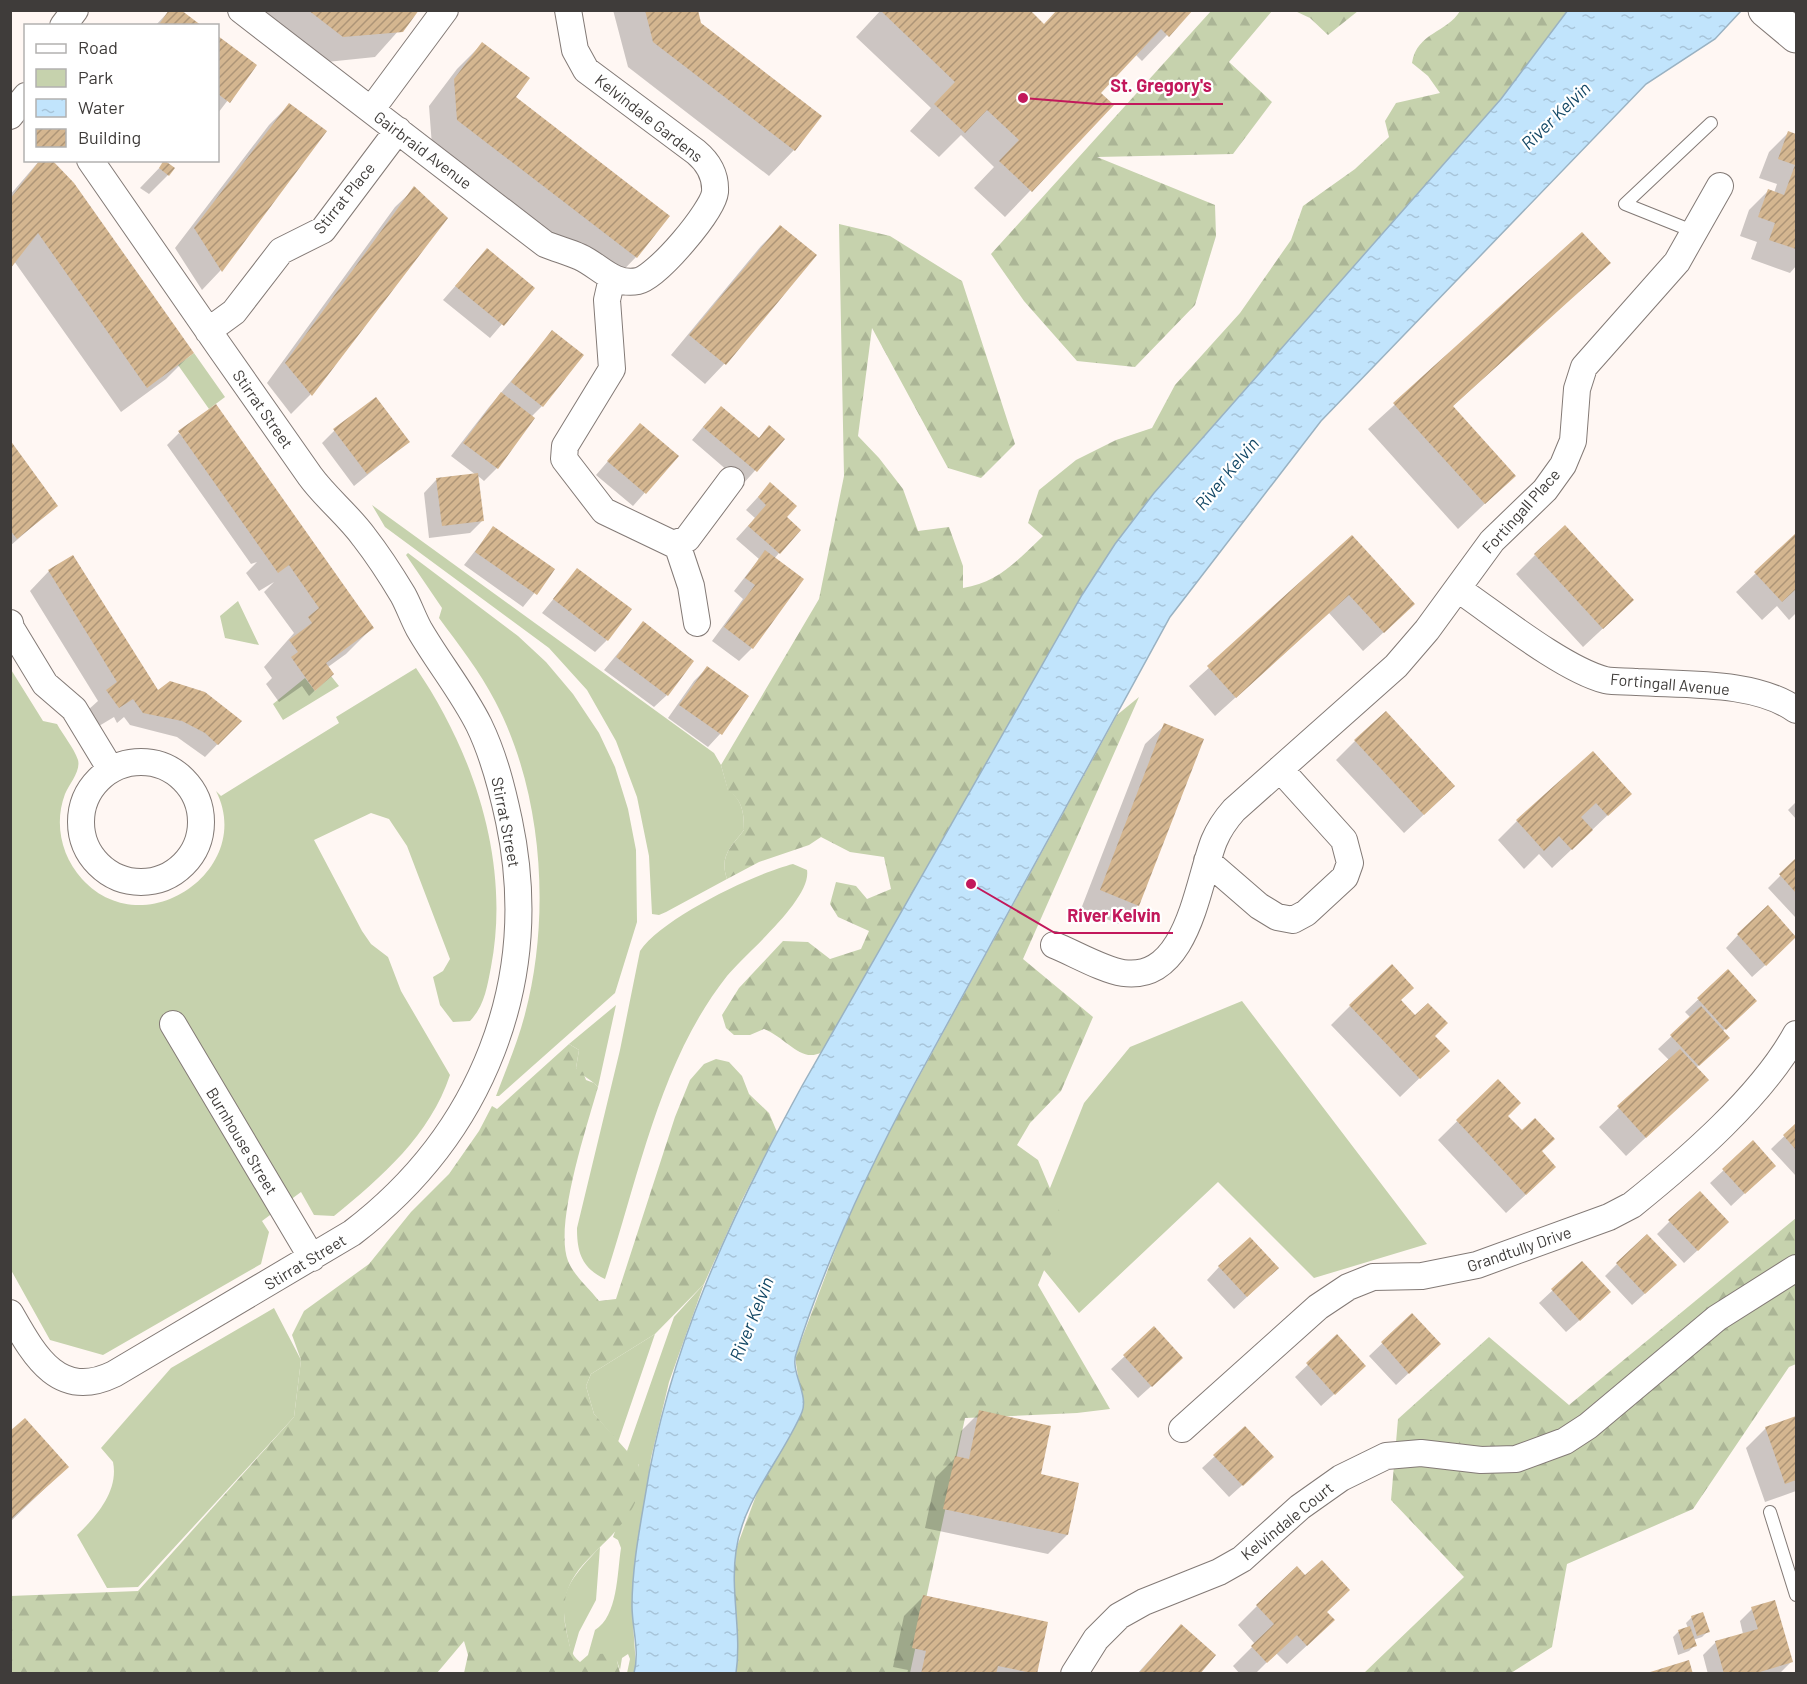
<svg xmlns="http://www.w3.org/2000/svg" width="1807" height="1684" viewBox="0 0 1807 1684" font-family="Barlow,sans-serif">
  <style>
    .green { fill: #c6d2ad }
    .forest { fill: url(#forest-firs) }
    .water { fill: url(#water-ripples); stroke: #9ab2c2; stroke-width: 1.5 }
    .shadow { fill: #0003 }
    .building { fill: url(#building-hatch) }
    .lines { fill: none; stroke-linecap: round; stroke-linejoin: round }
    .lane-casing { stroke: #837a76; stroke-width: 14 }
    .street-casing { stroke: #837a76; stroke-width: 28 }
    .secondary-casing { stroke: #837a76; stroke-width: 35 }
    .lane { stroke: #fff; stroke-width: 12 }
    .street { stroke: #fff; stroke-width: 26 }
    .secondary { stroke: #fff; stroke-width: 33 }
    .labels { text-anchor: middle; stroke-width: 4.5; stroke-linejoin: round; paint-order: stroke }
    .street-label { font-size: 16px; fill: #3f3c3a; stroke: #fff }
    .water-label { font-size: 18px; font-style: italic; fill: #134866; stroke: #fff }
    .leader { fill: none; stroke: #c2185b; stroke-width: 2 }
    .callout-dot { fill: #c2185b; stroke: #fff; stroke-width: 2 }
    .callout-label { font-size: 18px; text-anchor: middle; font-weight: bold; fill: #c2185b; stroke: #fff; stroke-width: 4.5; stroke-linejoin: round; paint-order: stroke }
  </style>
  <defs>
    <pattern id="forest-firs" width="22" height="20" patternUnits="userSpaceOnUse" patternTransform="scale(1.5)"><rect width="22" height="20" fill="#c6d2ad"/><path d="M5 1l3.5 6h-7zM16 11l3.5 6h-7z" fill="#abb596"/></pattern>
    <pattern id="water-ripples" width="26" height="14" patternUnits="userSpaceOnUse" patternTransform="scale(1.5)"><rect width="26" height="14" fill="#c1e4fc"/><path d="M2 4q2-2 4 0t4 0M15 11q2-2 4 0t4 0" fill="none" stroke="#a7c4d9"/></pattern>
    <pattern id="building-hatch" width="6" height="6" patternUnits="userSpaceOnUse" patternTransform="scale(1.5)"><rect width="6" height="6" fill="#d4b690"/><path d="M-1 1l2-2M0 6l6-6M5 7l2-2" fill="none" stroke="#ad9577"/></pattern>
  </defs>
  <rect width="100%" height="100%" fill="#fff7f3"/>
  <path class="green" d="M194 353 225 397 209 409 178 365Z
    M372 505 714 753 721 765 728 790C743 800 744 814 744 830 731 847 719 856 727 879L666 912 659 915 652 914 649 856 637 797 616 741 587 690 549 648 385 527Z
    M408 553 518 636 546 662 573 694 599 733 615 767 628 809 636 850 637 922 615 993 499 1096H496C506 1069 518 1042 525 1014 551 916 543 792 495 701 480 672 459 645 439 618L442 608 406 555Z
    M238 601 259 645 225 638 220 616Z
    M10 668 43 721 57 724C63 735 74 748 78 760 81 771 69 784 65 794 54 823 61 856 82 879 144 947 256 869 216 791L221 796 339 723 336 717 416 668C474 753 511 863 491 967 487 987 485 1005 470 1021L453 1022 440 1005 433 977 443 971 450 959 407 846 389 819 371 813 314 840 362 931 371 944 388 957 401 991 450 1075C430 1135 382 1177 334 1216L314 1215 301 1192 262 1221 269 1232 261 1264 103 1355 50 1340 11 1270Z
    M331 676 339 686 283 720 273 704 305 678 315 691Z
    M793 864 807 870C812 899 746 953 727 976 659 1062 639 1177 605 1279 582 1268 577 1253 577 1228L620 1050 640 951C662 918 754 874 793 864Z
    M1242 1001 1427 1244 1314 1278 1218 1182 1079 1313 1026 1248 1084 1103 1130 1047Z
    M616 1005 598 1087C592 1080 582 1076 576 1068L579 1050 569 1044Z
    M704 1284 669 1382 651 1458 635 1576 633 1623 636 1667 634 1673H627L630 1659 628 1654 622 1658 620 1670 617 1661 588 1655 595 1630C618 1616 617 1573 621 1548L618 1540 613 1537 639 1465 627 1451 674 1317Z
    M274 1308 301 1360 294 1417 138 1587 107 1588 77 1535C96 1517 119 1491 113 1462L101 1448 171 1368Z
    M655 1334 618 1442 594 1414 586 1386 591 1374Z
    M600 1547 596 1600 579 1632 572 1656C558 1597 559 1591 600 1547Z"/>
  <path class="forest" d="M1211 11H1272L1229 62 1272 102 1233 154 1097 157 1215 205 1216 236 1195 305 1135 367 1077 361 1024 301 991 254Z
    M1295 11H1358L1328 35 1310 18Z
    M1460 11H1568L1501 99 1154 493 1115 544 1082 595 822 1052C801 1064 787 1038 764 1029L750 1035H734L726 1028 722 1015 739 988 783 941 808 942 830 959 861 949 869 931 838 917 830 904 836 882 856 886 867 899 891 889 884 857 850 852 821 837 809 845 759 862 727 879C719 856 731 847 744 830 744 814 743 800 728 791L721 765 819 599 844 476 839 224 890 236 962 281 1015 444 981 478 948 468 872 328 858 436 879 458 903 489 918 531 949 527 963 566V588C998 583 1018 560 1043 536L1028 523 1039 490 1076 460 1116 440 1152 428 1175 385 1240 313 1291 240 1303 206 1355 169 1389 137 1385 121 1396 103 1440 93 1428 76 1412 63C1417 32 1447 33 1460 11Z
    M1139 697 1023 959 1093 1017 1061 1091 1030 1123 1017 1145 1038 1160 1064 1222 1038 1285 1110 1409 1077 1413 965 1418 910 1673 736 1674 737 1625 733 1589 736 1549 760 1485 803 1409 795 1357 842 1232 875 1157 1117 715Z
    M569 1044 579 1050 576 1068 583 1072 586 1080 594 1083 598 1087C587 1126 554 1225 568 1261 574 1276 589 1288 599 1301L616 1299 675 1117 690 1080 704 1064 716 1059 729 1062 742 1076 749 1094 769 1113 777 1132 742 1200 704 1284 655 1334 591 1374 586 1386 594 1414 627 1451 637 1453C640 1472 642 1490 633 1507 606 1556 551 1567 567 1634 570 1646 570 1654 580 1662L588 1655 611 1653 617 1661 620 1673H464L468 1655 464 1641 437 1673H11L10 1596 138 1591 294 1417 301 1360 292 1335 304 1311 369 1264 411 1212 449 1174 479 1131 492 1106 497 1109Z
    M1796 1218V1364L1789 1367 1693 1509 1567 1564 1552 1647 1511 1673 1363 1674 1464 1577 1391 1500 1398 1419 1489 1337 1569 1405Z"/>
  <path class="water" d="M1568 10 1741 11 1715 39 1646 84 1321 421 1170 617 915 1083C868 1170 826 1260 796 1354 790 1371 809 1395 802 1412 782 1459 743 1499 736 1551 730 1592 742 1632 736 1673H634C640 1651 632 1628 632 1606 632 1570 639 1532 645 1497 668 1349 731 1216 802 1086L1082 595 1115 544 1154 493 1501 99Z"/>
  <path class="shadow" d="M170 10 200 26H155Z
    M249 10H417L375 57 317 63Z
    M613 10H697L700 24 794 150 769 176 628 67Z
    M881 10 1044 25 1191 10 1142 61 1135 54 1099 93 1112 105 1005 217 974 188 994 167 961 135 939 157 910 131 931 108 856 37Z
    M218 38 255 65 218 113Z
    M482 44 514 97 636 257 611 283 432 146 429 106 457 69Z
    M289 105 325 131 220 271 202 290 175 248 269 125Z
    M1788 133 1796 135V266L1790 273 1751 259 1757 242 1740 236 1749 210 1768 191 1774 193 1777 184 1759 178 1769 152Z
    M40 160 192 353 166 379 121 412 14 261 10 266V195Z
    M165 162 168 175 149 194 140 188Z
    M415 188 446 218 310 395 291 414 267 383 395 207Z
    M780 227 814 255 724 364 705 384 671 355 761 246Z
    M1582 234 1609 263 1452 407 1514 476 1458 529 1368 429Z
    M487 250 533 288 490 338 443 300Z
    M552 332 542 406 531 417 533 419 497 468 484 481 477 475 483 520 470 533 429 538 424 493 436 480 476 475 451 456 489 407Z
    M708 421 758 439 769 428 783 439 743 484 692 440Z
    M334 431 408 442 354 486 322 443Z
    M179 433 372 628 346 654 328 667 332 674 309 696 302 686 279 702 266 684 272 678 264 667 294 633 264 592 274 582 259 591 246 573 257 562 251 564 167 445Z
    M628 438 677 456 633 506 596 475Z
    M10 442 56 506 10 546Z
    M770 484 785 517 779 553 774 559 752 648 739 661 712 641 743 599 734 591 759 559 736 539 755 518 746 510Z
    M493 528 553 570 523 607 464 565Z
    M1796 535V613L1789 620 1777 606 1762 620 1736 592Z
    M1352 537 1394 623 1363 651 1329 613 1215 716 1189 686Z
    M1535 555 1613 619 1583 647 1516 574Z
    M577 570 607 640 595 652 542 613Z
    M49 571 152 696 240 721 205 757 177 737 130 725 124 717 117 723 114 717 99 726 88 710 98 701 30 591Z
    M643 623 667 695 654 707 604 670Z
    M707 668 747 697 720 734 708 747 668 718 694 681Z
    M1165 725 1138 905 1119 924 1081 909 1145 744Z
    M1355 741 1434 805 1404 833 1336 760Z
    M1630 794 1552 868 1539 854 1524 869 1498 840 1517 821Z
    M1796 802V819L1788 810Z
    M1796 860V916L1795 917 1768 888Z
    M1738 935 1783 949 1752 977 1726 948Z
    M1728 971 1742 1013 1722 1032 1715 1050 1696 1068 1687 1099 1626 1156 1599 1127 1669 1060 1658 1049 1691 1018 1685 1012Z
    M1399 1001 1433 1037 1428 1070 1400 1097 1331 1025 1350 1006Z
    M1498 1081 1506 1116 1540 1152 1535 1186 1506 1213 1438 1140Z
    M1796 1125V1176L1771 1149Z
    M1753 1143 1761 1178 1731 1206 1710 1183Z
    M1670 1221 1714 1235 1684 1263 1657 1234Z
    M1582 1263 1597 1305 1566 1332 1539 1303Z
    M1617 1264 1662 1278 1632 1305 1605 1276Z
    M1219 1267 1264 1281 1234 1309 1207 1280Z
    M1412 1315 1426 1357 1396 1385 1369 1356Z
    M1154 1329 1168 1371 1138 1398 1111 1369Z
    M1337 1337 1352 1378 1321 1406 1295 1377Z
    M980 1412 1039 1476 1067 1535 1048 1554 925 1528 936 1477 955 1458 961 1431Z
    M1796 1418V1491L1765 1502 1746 1448 1766 1428Z
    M10 1433 67 1467 10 1522Z
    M1215 1456 1259 1470 1229 1497 1202 1468Z
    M923 1597 1035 1674H907L908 1670 893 1667 904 1616Z
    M1257 1606 1325 1613 1314 1639 1287 1664 1276 1653 1255 1674H1240L1233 1666 1255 1644 1238 1625Z
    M1752 1609 1792 1661 1779 1674H1708L1703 1655 1716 1642 1743 1634 1740 1621Z
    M1692 1617 1708 1631 1702 1637 1693 1640 1695 1645 1689 1651 1678 1655 1673 1637 1679 1631 1688 1628 1686 1623Z
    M1181 1627 1198 1674H1137L1162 1646Z"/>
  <path class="building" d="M169 10H181L202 26H158Z
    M308 10H419L403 32 343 37Z
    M645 10H698L701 23 822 116 795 151 653 42Z
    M880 10H1030L1044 24 1057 10H1193L1169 37 1161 29 1101 93 1114 105 1032 192 999 161 1019 140 987 110 965 133 934 104 955 82Z
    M218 36 257 65 230 103 218 94Z
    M482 42 530 78 516 97 670 216 637 258 457 120 454 79Z
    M289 103 327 131 222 272 194 228Z
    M1788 131 1796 134V249L1769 240 1775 223 1758 217 1768 189 1784 195 1795 165 1778 159Z
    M40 160H52L74 183 194 353 147 388 38 233 10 269V199Z
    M164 160 175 168 169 176 159 168Z
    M414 186 448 218 312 396 285 363Z
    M780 225 817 255 726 365 689 335Z
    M1582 232 1611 263 1453 406 1516 476 1485 504 1393 403Z
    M487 248 535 288 504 326 455 286Z
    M552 330 584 355 543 407 511 382Z
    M501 392 535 418 498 469 463 443Z
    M376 397 410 442 367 474 333 429Z
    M216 404 374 628 326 663 334 674 315 691 291 657 298 652 289 640 312 623 308 617 319 608 289 565 278 573 178 431Z
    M721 406 759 438 769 425 785 439 757 472 703 427Z
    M640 423 679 456 646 494 607 461Z
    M10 440 58 506 17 539 10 530Z
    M478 473 484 521 442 526 436 478Z
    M770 482 797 506 787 517 801 530 780 554 748 526 766 505 758 497Z
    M1565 525 1634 600 1603 629 1534 554Z
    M493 526 555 569 537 595 475 552Z
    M1796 533V589L1782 602 1754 572Z
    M1352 535 1415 604 1384 633 1349 595 1236 698 1207 666Z
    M765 550 804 579 753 649 724 627 755 585 745 578Z
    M73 555 158 690 170 681 205 692 242 721 218 745 205 733 182 721 143 713 133 699 119 708 106 690 117 682 48 570Z
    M577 568 632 609 608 641 553 599Z
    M643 621 694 661 668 696 616 657Z
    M707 666 749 696 722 735 679 705Z
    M1386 711 1455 786 1424 815 1354 740Z
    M1164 723 1204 739 1139 906 1100 890Z
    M1593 751 1632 794 1608 816 1596 803 1581 817 1593 830 1572 850 1559 836 1544 851 1516 820Z
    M1796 858V893L1779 874Z
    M1768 905 1796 937 1766 966 1737 934Z
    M1392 964 1414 988 1401 1000 1415 1015 1428 1003 1448 1023 1435 1036 1450 1051 1420 1079 1349 1005Z
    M1728 969 1757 1001 1726 1030 1697 998Z
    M1701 1006 1730 1038 1699 1066 1670 1035Z
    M1680 1049 1709 1080 1646 1138 1617 1106Z
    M1498 1079 1521 1103 1508 1116 1522 1130 1535 1118 1555 1139 1542 1151 1556 1167 1526 1195 1456 1120Z
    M1796 1123V1150L1783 1135Z
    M1753 1140 1776 1166 1745 1194 1722 1169Z
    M1700 1191 1729 1222 1698 1251 1668 1220Z
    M1647 1234 1677 1265 1645 1294 1616 1263Z
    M1250 1237 1279 1268 1247 1297 1218 1266Z
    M1582 1261 1611 1292 1580 1321 1551 1289Z
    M1412 1313 1441 1344 1409 1374 1381 1342Z
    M1154 1326 1183 1358 1152 1387 1123 1355Z
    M1337 1334 1366 1366 1335 1395 1306 1363Z
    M979 1410 1051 1426 1041 1474 1079 1483 1068 1535 943 1509 955 1456 969 1459Z
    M1796 1416V1480L1785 1484 1765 1427Z
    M25 1418 69 1467 10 1520V1431Z
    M1245 1426 1274 1457 1243 1486 1213 1455Z
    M1322 1560 1350 1590 1327 1612 1335 1620 1307 1646 1297 1635 1267 1663 1251 1646 1274 1624 1256 1605 1297 1566 1305 1575Z
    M923 1595 1048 1622 1037 1674 998 1666 996 1674H921L926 1651 912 1648Z
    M1775 1600 1793 1662 1753 1674H1724L1715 1641 1758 1629 1751 1607Z
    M1703 1612 1710 1632 1697 1636 1691 1616Z
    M1181 1624 1216 1655 1200 1674H1138Z
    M1690 1626 1697 1646 1684 1650 1678 1630Z
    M1689 1660 1693 1674H1647V1673Z"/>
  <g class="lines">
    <g class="lane-casing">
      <path id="lane" d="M1695 232 1625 204 1711 123
        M1770 1512 1796 1595"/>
    </g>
    <g class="street-casing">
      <path id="street" d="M241 10 545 244C557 249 569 252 580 257 600 266 613 286 638 281 657 277 713 211 715 192 716 175 708 162 696 152L586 70 575 50 568 10
        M63 26 75 10
        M371 110 445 10
        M10 116 26 96
        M612 278 607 300 612 369 565 446 564 459 604 511 673 544 687 539 731 480
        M208 331 234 312 281 251 323 230 398 130
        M677 544 691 586 697 623
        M1458 589C1496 615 1563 669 1605 680 1615 682 1627 681 1637 682 1685 685 1756 681 1796 710
        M10 623 11 628 45 684 74 709 111 770
        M81 822a60 60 0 1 1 120 0a60 60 0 1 1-120 0Z
        M1207 861 1259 906 1277 917 1293 920 1306 913 1345 877 1350 863 1344 840 1280 769
        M1054 945C1074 953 1103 970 1123 973 1188 982 1197 884 1214 841 1219 829 1226 819 1234 810L1396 666 1427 630 1492 541 1545 490 1563 465 1573 441 1577 389 1584 367 1677 262 1720 186
        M173 1024 312 1258
        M10 1313C34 1355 58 1401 114 1374L352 1233C482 1134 543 982 509 821 502 788 494 756 479 725 462 691 438 662 419 629 413 618 409 606 403 595 391 575 378 555 364 537 348 515 326 498 310 476 236 371 163 266 90 160
        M1182 1429 1318 1307 1348 1287 1373 1277 1422 1276 1477 1265 1609 1217 1632 1205C1688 1160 1762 1096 1796 1034
        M1074 1674 1096 1639 1119 1616 1144 1602 1219 1572 1242 1559 1300 1507 1341 1478 1386 1456 1421 1453 1481 1460 1516 1459 1565 1441 1588 1426 1717 1318 1796 1268"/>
    </g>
    <g class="secondary-casing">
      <path id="secondary" d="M1765 10 1796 36"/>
    </g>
    <use href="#lane" class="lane"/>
    <use href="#street" class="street"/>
    <use href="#secondary" class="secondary"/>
  </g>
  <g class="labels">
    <g class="street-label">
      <text transform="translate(649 118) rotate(38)" y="6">Kelvindale Gardens</text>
      <text transform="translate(423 150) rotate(37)" y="6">Gairbraid Avenue</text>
      <text transform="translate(344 198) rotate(-51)" y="6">Stirrat Place</text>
      <text transform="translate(263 409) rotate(55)" y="6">Stirrat Street</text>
      <text transform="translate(1521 511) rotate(-48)" y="6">Fortingall Place</text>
      <text transform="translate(1670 684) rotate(5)" y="6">Fortingall Avenue</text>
      <text transform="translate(506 822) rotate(79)" y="6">Stirrat Street</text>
      <text transform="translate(242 1141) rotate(59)" y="6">Burnhouse Street</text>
      <text transform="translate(1519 1249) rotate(-19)" y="6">Grandtully Drive</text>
      <text transform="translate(305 1262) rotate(-31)" y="6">Stirrat Street</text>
      <text transform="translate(1287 1521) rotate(-39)" y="6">Kelvindale Court</text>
    </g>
    <g class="water-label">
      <text transform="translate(1556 116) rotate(-44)" y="6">River Kelvin</text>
      <text transform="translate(1227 474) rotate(-50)" y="6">River Kelvin</text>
      <text transform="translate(752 1319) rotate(-68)" y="6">River Kelvin</text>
    </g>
  </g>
  <path class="leader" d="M1023 98L1098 104H1223M971 884L1055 933H1173"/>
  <g class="callout-dot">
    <circle cx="1023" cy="98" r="6"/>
    <circle cx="971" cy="884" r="6"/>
  </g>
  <g class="callout-label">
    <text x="1161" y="92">St. Gregory's</text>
    <text x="1114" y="922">River Kelvin</text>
  </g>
  <rect width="1807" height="1684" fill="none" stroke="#3f3c3a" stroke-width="24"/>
  <rect x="24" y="24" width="195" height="138" fill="#ffffff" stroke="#b2b1b0" stroke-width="1.5"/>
  <rect x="36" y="44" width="30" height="9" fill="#ffffff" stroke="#b2b1b0" stroke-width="1.5"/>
  <text x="78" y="54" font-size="18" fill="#3f3c3a">Road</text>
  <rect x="36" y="69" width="30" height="18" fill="#c6d2ad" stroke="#b2b1b0" stroke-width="1.5"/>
  <text x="78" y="84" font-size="18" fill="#3f3c3a">Park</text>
  <rect x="36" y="99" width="30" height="18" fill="url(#water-ripples)" stroke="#b2b1b0" stroke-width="1.5"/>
  <text x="78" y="114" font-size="18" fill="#3f3c3a">Water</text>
  <rect x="36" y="129" width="30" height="18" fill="url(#building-hatch)" stroke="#b2b1b0" stroke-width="1.5"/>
  <text x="78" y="144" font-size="18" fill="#3f3c3a">Building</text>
</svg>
